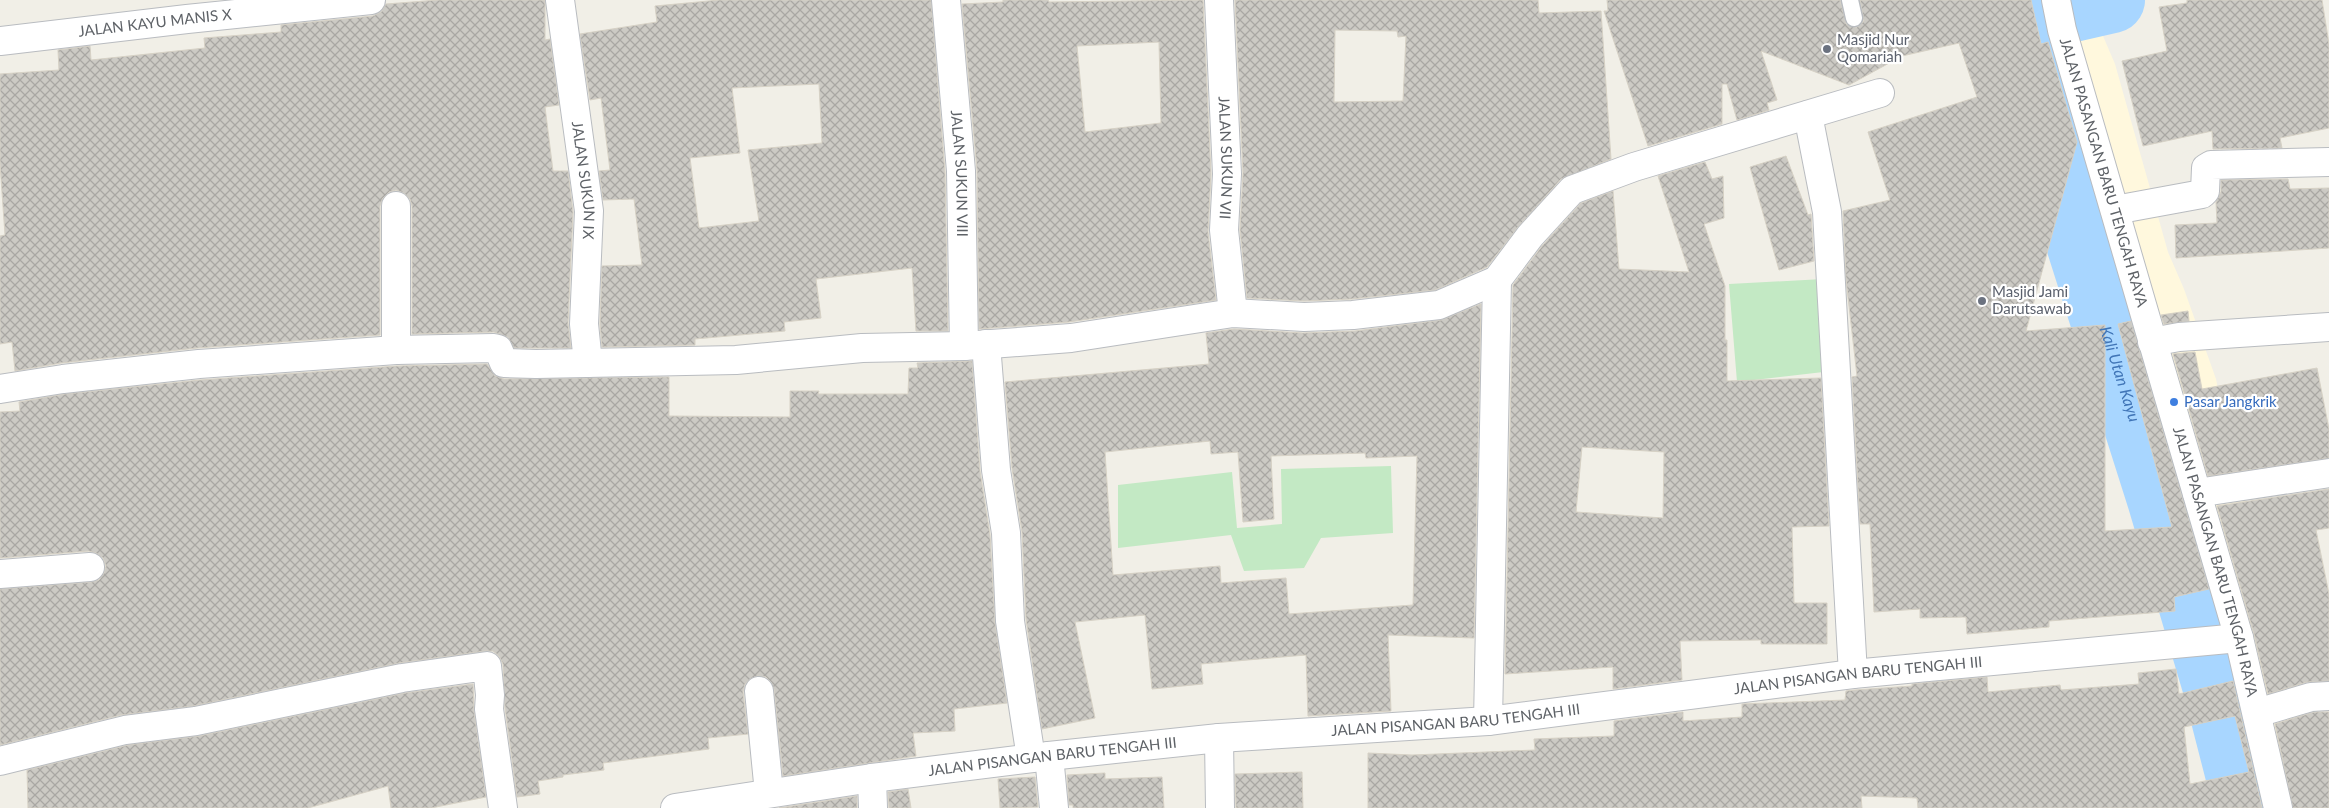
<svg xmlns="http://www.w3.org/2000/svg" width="2329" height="808" viewBox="0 0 2329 808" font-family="Lato,sans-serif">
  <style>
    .commercial { fill: #fff8dd }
    .green { fill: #c3e9c4 }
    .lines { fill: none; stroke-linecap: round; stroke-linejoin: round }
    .river { stroke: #a8d6ff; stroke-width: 66 }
    .building { fill: url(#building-cross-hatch); stroke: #d6d1c5; fill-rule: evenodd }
    .service-casing { stroke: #b9bcc0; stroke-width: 19 }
    .minor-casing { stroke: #b9bcc0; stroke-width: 30 }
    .tertiary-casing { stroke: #b9bcc0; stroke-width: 30 }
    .service { stroke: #fff; stroke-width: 16 }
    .minor { stroke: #fff; stroke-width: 28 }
    .tertiary { stroke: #fff; stroke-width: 28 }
    .worship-dot { fill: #6b7280; stroke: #fff; stroke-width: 2 }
    .shop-dot { fill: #3f7fe0; stroke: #fff; stroke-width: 2 }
    .labels { text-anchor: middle; stroke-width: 4.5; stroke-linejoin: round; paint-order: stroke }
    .street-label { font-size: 15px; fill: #5e6267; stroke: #fff }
    .worship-label { font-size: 15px; fill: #5b616d; stroke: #fff; text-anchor: start }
    .shop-label { font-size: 15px; fill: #366cbe; stroke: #fff; text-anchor: start }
    .water-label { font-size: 16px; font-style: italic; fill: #4075b7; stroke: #fff }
  </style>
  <defs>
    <pattern id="building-cross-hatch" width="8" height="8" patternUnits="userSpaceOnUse" patternTransform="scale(1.25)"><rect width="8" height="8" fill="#cccac4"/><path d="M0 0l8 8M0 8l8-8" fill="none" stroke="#a9a7a3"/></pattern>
  </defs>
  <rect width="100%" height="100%" fill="#f1efe7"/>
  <path class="commercial" d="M2007 0H2092L2094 15 2115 64 2168 252 2184 289 2216 379 2225 424 2286 645 2305 705 2311 735 2318 808H2247L2218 695 2160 499 2048 146Z"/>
  <path class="green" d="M1823 279 1832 371 1737 382 1729 284Z
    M1391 466 1393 533 1321 538 1304 568 1244 571 1231 535 1118 548V485L1232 472 1237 528 1282 524 1281 469Z"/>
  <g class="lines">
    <path class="river" id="s1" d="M2112 0 2042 16 2030 30 2020 48 2048 146 2160 499 2218 695 2247 808"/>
  </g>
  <path class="building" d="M438 0H545V40L550 39 559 105 545 107 553 171H568L573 212 568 323 571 348H514L508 337 494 332 412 334V206L410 199 404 193 396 190 389 192 383 198 380 206V335L197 348 61 363 15 371 12 342 0 344V236L5 235 0 164V74L59 70 58 50 90 46 91 60 205 48 204 38 281 32V25L373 16 381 12 386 4Z
    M719 0H931L945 172 948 331H916L912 268 816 279 821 318 784 322 785 331 695 339V345L602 347 600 324 602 266 642 265 634 199 603 200 599 171 610 170 601 98 590 100 580 34 657 22 655 6ZM819 84 822 143 748 150 759 221 699 228 690 158 740 153 732 88Z
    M1003 0H1048L1049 2 1203 0 1211 174 1208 232 1216 300 1069 322 979 329 977 170 962 4 1003 2ZM1159 42 1161 123 1085 132 1077 46Z
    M1235 0H1538L1539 13 1601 11 1611 159 1561 179 1518 227 1487 267 1435 290 1352 299 1304 301 1247 298 1240 230 1243 173ZM1335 30 1397 31 1398 37 1406 36 1403 101 1334 102Z
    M1607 0H1840L1846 24 1856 28 1864 21 1860 0H2031L2041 44 2048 42 2077 142 2026 331 2105 325V531L2172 527 2118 324 2131 321 2209 589 2174 597 2175 611 2049 621V627L1967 634 1966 617 1920 618V609L1874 612 1870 524H1860L1852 377 1857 376 1846 280 1843 211 1890 200 1868 132 1977 97 1959 43 1902 56 1849 85 1761 51 1777 100 1767 103 1769 110 1737 120 1727 84H1722V124L1648 146 1604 11H1608Z
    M2187 0H2322L2329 44V128L2280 138 2282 148 2213 149 2212 131 2143 146 2122 61 2167 51 2159 7 2187 3Z
    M1786 156 1808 215 1811 214 1814 261 1779 270 1750 167Z
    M1705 162 1712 179 1723 176 1724 218 1704 224 1725 286V340H1727V381L1821 378 1829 526 1792 527 1794 603H1827V644H1761V640L1680 641 1682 680 1613 689V667L1505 674 1513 285 1542 246 1581 203 1613 191 1619 269 1689 272 1658 176ZM1582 447 1664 452 1663 518 1576 512Z
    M2288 179 2290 189 2329 188V248L2176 258 2175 225 2217 223 2216 202 2221 192V180Z
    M1481 304 1474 638 1388 635 1391 711 1308 716 1306 655 1201 664 1203 684 1152 689 1145 615 1075 622 1095 718 1042 729 1026 619 1022 532 1012 468 1005 382 1209 364 1206 333 1234 329 1303 333 1355 331 1441 320ZM1210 441 1211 454 1238 452 1243 522 1274 519 1271 456 1365 453 1366 458 1417 456 1413 605 1289 614 1286 578 1221 583 1220 566 1113 575 1105 452Z
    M2188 311 2189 321 2164 324 2161 315Z
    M2195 352 2202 389 2317 368 2329 429V458L2208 476 2173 354Z
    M972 361 980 471 990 535 995 623 1007 703 954 709 955 731 913 733 916 756 783 776 774 689 771 682 766 677 757 676 750 679 745 684 743 692 748 734 708 738 709 749 603 763 604 770 563 775V777L538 781 540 794 517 797 505 708 503 664 499 656 493 651H485L399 663 193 706 121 715 0 745V589L92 582 99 580 104 573 106 566 103 558 96 553 89 551 0 558V412L20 411 19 402 65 394 200 380 397 366 487 364 495 376 504 379 669 377V416L790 417V391H819L818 394H908L909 368H918L917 363Z
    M2329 489V528L2316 530 2329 594V681L2307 682 2268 694 2254 634 2217 506Z
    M2176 669 2179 694 2233 681 2262 808H1918L1917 798 1861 796 1862 808H1368V753L1412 755 1535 750 1534 739 1614 736V721L1683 712V721L1742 717V704L1845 700 1846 691 1855 690 1912 686V684L1987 677 1988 692 2060 685 2061 690 2139 684 2138 673ZM2235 716 2249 772 2190 784 2184 727Z
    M473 684 474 711 486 797 431 808H391L388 786 308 808H28L27 770 128 745 199 736 405 693Z
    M2314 712H2329V808H2293L2275 724Z
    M1302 772 1303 808H1236L1235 774Z
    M1105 773V779L1162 777 1164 808H1073V805H1069L1067 775Z
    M1035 777 1038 807 1000 808 998 779Z
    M908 789 911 808H889L888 792Z
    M857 796V808H779Z"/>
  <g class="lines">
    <g class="service-casing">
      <path id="service" d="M1850 0 1854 18"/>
    </g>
    <g class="minor-casing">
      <g id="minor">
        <path id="s2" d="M560 0 589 211 584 324 588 363"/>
        <path id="s3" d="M946 0 961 171 964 346"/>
        <path id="s4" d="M1219 0 1227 174 1224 230 1233 313"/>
        <path id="s5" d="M0 41 187 19 371 0"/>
        <path d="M1808 115 1827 212 1853 674"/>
        <path d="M396 206V350"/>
        <path d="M2115 210 2202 194 2205 191 2206 168 2211 165 2329 162"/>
        <path d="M2152 342 2179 337 2329 327"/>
        <path d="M986 344 996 470 1006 533 1010 621 1031 758"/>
        <path d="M0 389 63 379 199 364 396 350 494 348 498 349 504 363 536 364 736 360 862 348 964 346 1071 338 1233 313 1304 317 1353 315 1439 305 1497 280 1530 236 1572 190 1634 167 1880 93"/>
        <path d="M2197 493 2329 473"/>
        <path d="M0 574 90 567"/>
        <path d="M759 691 769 793"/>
        <path d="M2257 713 2311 697 2329 696"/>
        <path d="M1488 721 1497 280"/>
        <path d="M1219 738 1220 808"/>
        <path d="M1049 756 1054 808"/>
        <path d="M0 761 125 730 196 721 402 678 487 666 490 695 489 709 503 808"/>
        <path d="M872 778 873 808"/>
        <path id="s6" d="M675 808 872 778 1049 756 1219 738 1488 721 1853 674 2239 638"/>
      </g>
    </g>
    <g class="tertiary-casing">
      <g id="tertiary">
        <path id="s7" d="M2056 0 2062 30 2239 638 2278 808"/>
      </g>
    </g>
    <use href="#service" class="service"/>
    <use href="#minor" class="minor"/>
    <use href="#tertiary" class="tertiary"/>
  </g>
  <g class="worship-dot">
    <circle cx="1827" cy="49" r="5"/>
    <circle cx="1982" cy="301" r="5"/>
  </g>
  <circle class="shop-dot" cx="2174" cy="402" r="5"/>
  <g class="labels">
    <g class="street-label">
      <text dy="5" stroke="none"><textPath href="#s5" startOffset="156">JALAN KAYU MANIS X</textPath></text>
      <text dy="5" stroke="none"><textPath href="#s4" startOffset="158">JALAN SUKUN VII</textPath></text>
      <text dy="5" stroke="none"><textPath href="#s3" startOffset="174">JALAN SUKUN VIII</textPath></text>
      <text dy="5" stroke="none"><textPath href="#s7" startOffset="179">JALAN PASANGAN BARU TENGAH RAYA</textPath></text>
      <text dy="5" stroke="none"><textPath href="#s2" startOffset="182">JALAN SUKUN IX</textPath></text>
      <text dy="5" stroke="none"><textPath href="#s7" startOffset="584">JALAN PASANGAN BARU TENGAH RAYA</textPath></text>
      <text dy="5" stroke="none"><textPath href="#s6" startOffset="1191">JALAN PISANGAN BARU TENGAH III</textPath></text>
      <text dy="5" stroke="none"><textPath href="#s6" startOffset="786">JALAN PISANGAN BARU TENGAH III</textPath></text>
      <text dy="5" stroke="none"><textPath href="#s6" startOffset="381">JALAN PISANGAN BARU TENGAH III</textPath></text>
    </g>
    <g class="worship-label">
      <text x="1837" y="45">Masjid Nur<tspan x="1837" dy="17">Qomariah</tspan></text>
      <text x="1992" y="297">Masjid Jami<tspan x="1992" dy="17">Darutsawab</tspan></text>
    </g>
    <g class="shop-label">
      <text x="2184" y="407">Pasar Jangkrik</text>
    </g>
    <g class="water-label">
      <text dy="6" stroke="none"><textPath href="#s1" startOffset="452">Kali Utan Kayu</textPath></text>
    </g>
  </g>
</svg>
